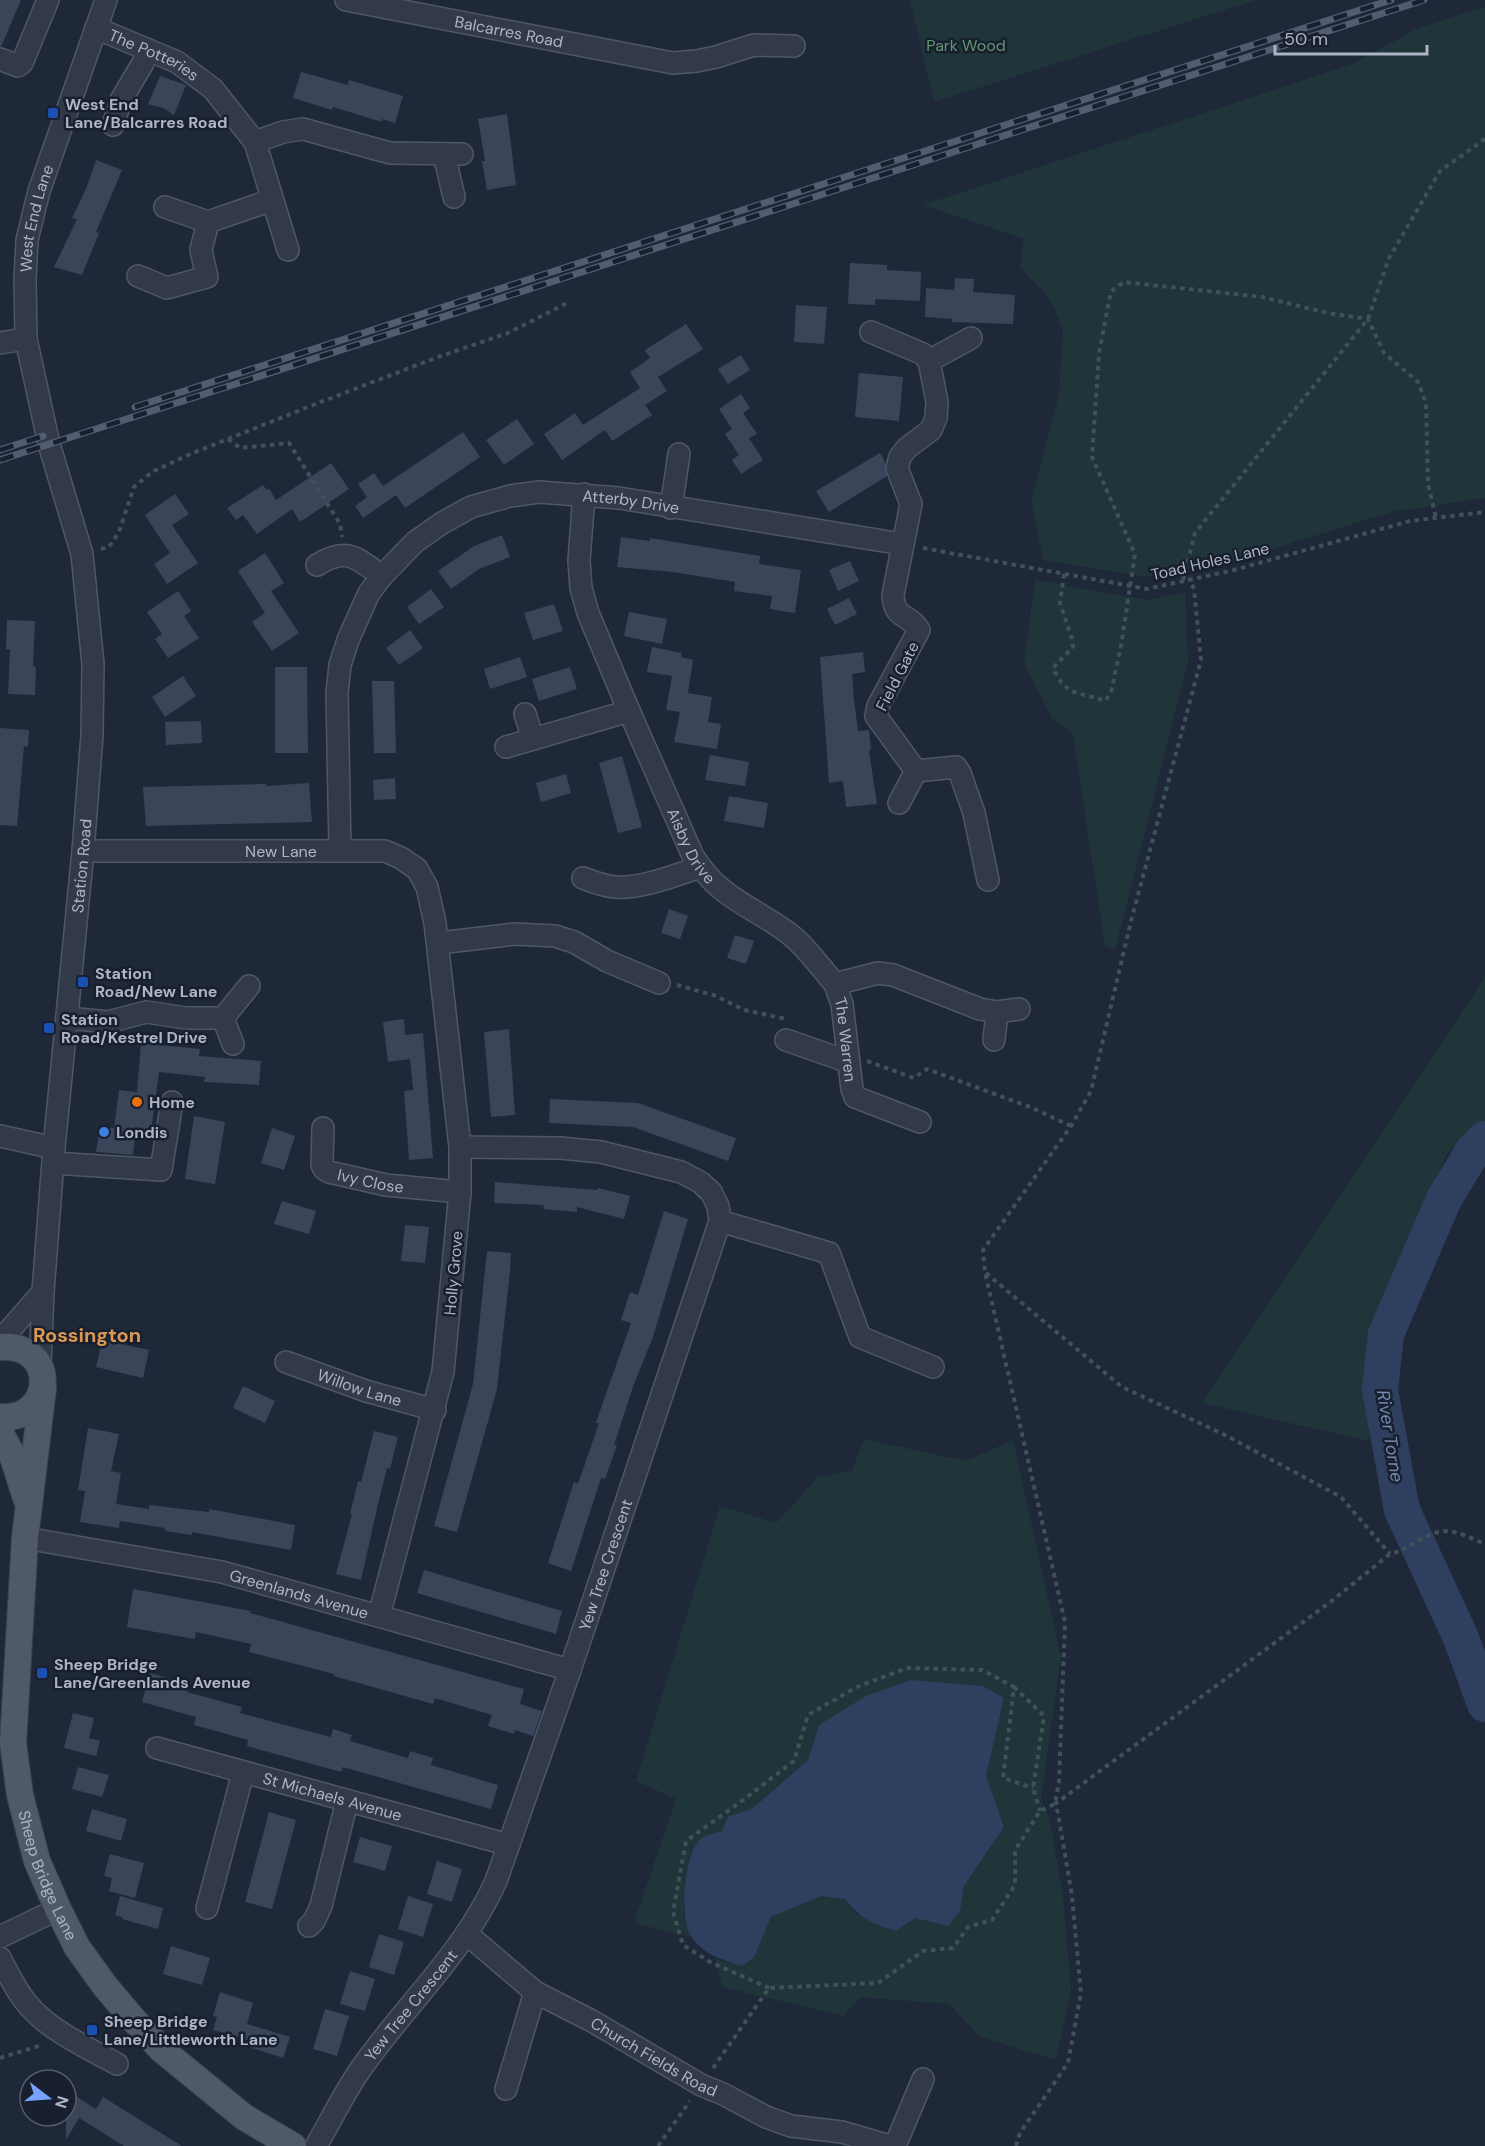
<svg xmlns="http://www.w3.org/2000/svg" width="1485" height="2146" viewBox="0 0 1485 2146" font-family="'DM Sans',sans-serif">
  <style>
    .green { fill: #20353a }
    .water { fill: #2f3f60 }
    .lines { fill: none; stroke-linecap: round; stroke-linejoin: round }
    .river { stroke: #2f3f60; stroke-width: 36 }
    .building { fill: #3a4559 }
    .minor-casing { stroke: #4f5767; stroke-width: 24 }
    .major-casing { stroke: #3b4353; stroke-width: 28 }
    .path { stroke: #3e5257; stroke-width: 4; stroke-dasharray: 4.5 4.5; stroke-linecap: butt }
    .minor { stroke: #323a49; stroke-width: 21 }
    .major { stroke: #50596a; stroke-width: 26 }
    .rail-casing { stroke: #535d71; stroke-width: 7 }
    .rail { stroke: #181f2e; stroke-width: 4.5; stroke-dasharray: 14; stroke-linecap: butt }
    .transit-dot { fill: #1a4fb4; stroke: #181f2e; stroke-width: 2 }
    .food-dot { fill: #e8710a; stroke: #181f2e; stroke-width: 2 }
    .shop-dot { fill: #3f7fe0; stroke: #181f2e; stroke-width: 2 }
    .labels { text-anchor: middle; stroke-width: 5; stroke-linejoin: round; paint-order: stroke }
    .street-label { font-size: 16px; fill: #acb4c6; stroke: #181f2e }
    .park-label { font-size: 16px; fill: #629872; stroke: #181f2e }
    .poi-label { font-size: 16px; font-weight: bold; fill: #acb4c6; stroke: #181f2e; text-anchor: start }
    .water-label { font-size: 18px; font-style: italic; fill: #7288b2; stroke: #181f2e }
    .quarter-label { font-size: 20px; font-weight: bold; fill: #dc9851; stroke: #181f2e }
  </style>
  <rect width="100%" height="100%" fill="#1e2839"/>
  <path class="green" d="M910 0H1256L934 102Z
    M1485 7V498L1391 512 1241 559 1148 577 1055 562 1043 559 1031 501 1059 395 1063 331 1055 309 1045 293 1020 267 1024 239 923 205 1353 64 1418 28Z
    M1035 580 1148 600 1185 592 1188 662 1115 950 1105 946 1073 734 1053 720 1024 663Z
    M1485 977V1121L1446 1155 1369 1351V1441L1202 1403Z
    M864 1439 966 1461 1013 1440 1061 1657 1041 1798 1050 1820 1063 1896 1071 1992 1056 2060 981 2037 949 2004 860 1997 844 2016 722 1987 716 1959 742 1966 762 1939 771 1917 821 1896 845 1899 857 1915 915 1918 935 1923 960 1911 964 1886 1004 1827 986 1776 1004 1698 819 1725 808 1760 753 1808 728 1817 722 1831 700 1839 691 1854 684 1900V1918L691 1937 634 1923 676 1799 636 1781 720 1506 776 1523 818 1477 852 1471Z"/>
  <path class="water" d="M911 1680 982 1686 1004 1698 986 1776 1004 1827 964 1886 960 1911 948 1926 915 1918 896 1931C871 1923 862 1920 845 1899L821 1896 771 1917 754 1957 742 1966C724 1961 701 1953 691 1936 679 1920 684 1851 701 1839 706 1835 716 1833 722 1831L728 1817 753 1808 808 1760 819 1725 866 1696Z"/>
  <g class="lines">
    <path class="river" d="M1485 1139 1473 1151 1444 1199 1386 1334 1380 1390 1402 1510 1461 1638 1485 1704"/>
  </g>
  <path class="building" d="M0 0H21L1 47H0Z
    M301 72 348 85 349 80 403 96 395 123 382 119V122L333 107 332 110 293 98Z
    M160 76 186 85 174 115 163 108 148 104Z
    M507 114 516 185 487 190 482 161H485L478 119Z
    M96 160 122 170 96 232 99 233 82 275 54 267 77 219 72 218 86 189Z
    M850 263 887 265V270L921 272 920 301 875 299V305L848 304Z
    M955 278 974 279 973 292 1015 295 1013 324 952 322V319L925 317 926 288 954 290Z
    M796 305 827 307 824 344 794 342Z
    M686 324 703 349 658 377 667 391 645 405 652 415 612 441 605 430 562 460 544 434 575 413 583 425 640 388 630 372 650 358 645 350Z
    M741 355 750 370 728 384 718 369Z
    M859 373 903 377 899 421 855 417Z
    M741 394 750 408 743 413 757 434 749 438 763 460 741 474 732 460 739 455 725 434 732 429 719 409Z
    M517 419 534 444 504 465 486 440Z
    M463 432 480 457 405 508 396 495 363 518 355 506 367 497 358 484 374 473 383 486Z
    M880 453 885 462 887 476 829 512 816 491Z
    M331 463 349 489 300 522 292 509 257 534 243 515 236 520 227 508 263 485 267 490 269 489 276 500Z
    M175 494 189 514 172 525 198 563 167 584 154 564 170 553 145 515Z
    M502 535 510 557 479 569 451 589 438 571 474 546Z
    M621 537 650 541V538L760 556 759 564 801 570 795 613 770 609 772 596 734 591 735 582 673 572 617 567Z
    M265 553 284 583 271 591 299 633 272 651 252 622 265 613 238 571Z
    M850 561 859 581 838 591 829 570Z
    M431 589 444 607 419 624 407 607Z
    M178 591 191 611 184 616 199 638 168 658 155 639 162 634 147 612Z
    M849 598 857 614 835 625 827 609Z
    M554 604 563 631 533 640 524 613Z
    M629 612 667 619 662 644 624 636Z
    M7 620 35 621 33 666 36 667 35 695 8 694 10 649H6Z
    M410 630 423 648 399 665 386 648Z
    M652 647 682 653 681 657 693 660 688 693 712 697 708 722 721 724 717 749 674 742 680 712 666 710 672 676 647 672Z
    M863 652 865 672 852 674 854 700 858 731 869 730 871 750 869 751 877 804 846 807 843 781 829 783 820 657Z
    M520 657 527 677 490 689 484 669Z
    M275 667H307L308 753H275Z
    M570 667 577 689 539 701 532 679Z
    M183 676 196 696 165 717 152 697Z
    M372 681H394L396 753H374Z
    M201 721 202 743 166 745 165 722Z
    M0 728 29 730 28 747 24 746 17 826 0 825Z
    M710 755 749 762 745 786 705 780Z
    M622 756 642 827 618 833 599 763Z
    M566 774 571 793 541 802 536 783Z
    M395 778 396 799 374 800 373 780Z
    M309 783 312 822 146 826 143 787 266 784V786Z
    M729 796 768 803 764 828 724 821Z
    M669 909 688 916 680 939 661 933Z
    M735 935 754 941 746 964 727 958Z
    M404 1019 405 1035 423 1033 433 1158 409 1160 404 1091 413 1090 410 1059 388 1062 383 1022Z
    M509 1029 515 1115 491 1117 484 1032Z
    M141 1043 200 1049 199 1056 261 1061 259 1085 204 1082 205 1077 159 1072 151 1132 136 1130 133 1155 96 1152 100 1127 114 1128 119 1090 137 1092Z
    M550 1099 638 1103 736 1138 728 1161 633 1127 549 1123Z
    M194 1116 225 1122 215 1184 185 1179Z
    M272 1128 295 1136 284 1170 261 1163Z
    M495 1182 597 1190 598 1188 630 1196 624 1219 577 1207V1212L543 1209 544 1205 494 1203Z
    M282 1201 316 1211 309 1234 274 1224Z
    M664 1211 688 1219 653 1337 634 1384 614 1445H617L605 1479 601 1478 571 1571 548 1563 574 1482 578 1484 599 1423H596L602 1405 631 1323 621 1320 630 1292 638 1295Z
    M405 1225 429 1227 425 1263 401 1261Z
    M487 1251 511 1253 510 1271 497 1389 457 1532 434 1526 473 1384Z
    M105 1329 127 1335 125 1345 149 1350 143 1378 96 1367Z
    M243 1386 275 1401 265 1423 233 1408Z
    M88 1428 119 1434 111 1471 121 1473 116 1504 149 1509V1505L209 1512V1509L295 1525 291 1550 192 1532V1535L165 1531V1528L120 1521 119 1528 80 1522 85 1491 78 1490Z
    M374 1431 398 1437 390 1469 387 1468 378 1504 361 1580 336 1574 352 1514 350 1513 354 1498 358 1481 361 1482Z
    M424 1570 562 1611 556 1634 417 1593Z
    M133 1589 251 1611 250 1613 502 1683 524 1689 520 1704 542 1711 533 1736 515 1730 514 1734 488 1726 492 1715 435 1698 433 1704 334 1676V1674L249 1652 251 1644 196 1632 195 1639 127 1627Z
    M150 1673 189 1684 187 1692 242 1707 240 1713 331 1737 333 1729 352 1735 350 1741 408 1758 410 1751 433 1758 431 1765 498 1785 491 1809 343 1767 341 1772 247 1746 248 1740 194 1725 196 1717 142 1702Z
    M73 1713 94 1718 89 1738 100 1741 96 1756 64 1748Z
    M78 1767 109 1775 102 1797 72 1789Z
    M92 1809 127 1819 121 1841 86 1831Z
    M269 1812 296 1820 272 1909 245 1902Z
    M360 1837 392 1846 385 1871 353 1862Z
    M110 1854 144 1863 135 1898 109 1891 112 1878 104 1876Z
    M437 1861 462 1869 452 1902 427 1894Z
    M120 1896 163 1908 158 1929 122 1919V1917L115 1915Z
    M408 1896 433 1904 423 1937 398 1929Z
    M379 1934 404 1942 394 1975 369 1967Z
    M171 1946 210 1958 202 1985 163 1974Z
    M350 1971 375 1979 365 2011 340 2004Z
    M220 1992 253 2003 247 2024 290 2037 283 2058 249 2047 251 2041 213 2030 217 2017 213 2016Z
    M325 2009 349 2016 337 2056 313 2049Z
    M66 2090 96 2109 103 2097 182 2146H124L79 2118 66 2140Z"/>
  <g class="lines">
    <g class="minor-casing">
      <g id="minor">
        <path id="s1" d="M346 0 673 63 697 61 716 57 754 45 794 46"/>
        <path id="s2" d="M96 28 177 62 213 89 255 142 288 250"/>
        <path d="M0 59 18 66 22 63 48 0"/>
        <path d="M113 125 121 100 143 63 148 50"/>
        <path d="M255 142 283 132 303 129 390 153 462 154"/>
        <path d="M444 154 454 197"/>
        <path d="M208 222 272 200"/>
        <path d="M138 276 167 288 207 277 201 250 208 222 165 207"/>
        <path d="M871 332 923 354 929 361 937 402 936 418 931 430 907 448 900 457 897 468 911 504 893 595C894 620 909 613 919 630L878 706 876 716 916 771"/>
        <path d="M0 343 26 339"/>
        <path d="M929 361 971 338"/>
        <path id="s3" d="M584 494 579 561 581 588 588 613 629 711 693 856C719 898 750 905 787 932 805 945 820 967 835 984L878 973 893 975 980 1009 997 1012 1019 1009"/>
        <path d="M671 508 679 454"/>
        <path d="M317 565C347 546 356 558 382 576"/>
        <path d="M525 714 533 739"/>
        <path d="M506 747 629 711"/>
        <path d="M899 803 916 771 956 767 960 773 974 813 988 880"/>
        <path id="s4" d="M340 850 337 693 340 665 348 640 369 593 382 576 415 542 442 523 471 507 510 496 539 492 619 498 902 544"/>
        <path id="s5" d="M83 851H385L401 858 417 869 427 887 435 923 460 1147V1192L443 1372 379 1616"/>
        <path d="M583 878C593 882 604 886 615 887 641 889 676 875 700 867"/>
        <path d="M439 943 515 934 555 936 574 942 607 961 659 983"/>
        <path id="s6" d="M835 984 842 1004 852 1089 855 1097 920 1122"/>
        <path d="M68 1018 108 1022 146 1012 186 1018H223L233 1044"/>
        <path d="M223 1018 249 986"/>
        <path d="M786 1040 849 1062"/>
        <path d="M994 1040 997 1012"/>
        <path id="s7" d="M323 1128 322 1165 324 1169 329 1172 386 1185 460 1192"/>
        <path d="M0 1136 54 1148"/>
        <path d="M53 1163 161 1170 172 1102"/>
        <path d="M720 1221 829 1253 860 1337 933 1367"/>
        <path d="M0 1341 43 1292"/>
        <path id="s8" d="M286 1362 366 1391 435 1410"/>
        <path id="s9" d="M40 1365 43 1292 54 1148 83 851 92 735 93 664 82 554 49 444 26 339 25 280 27 240 39 191 106 0"/>
        <path id="s10" d="M25 1538 222 1572 570 1670"/>
        <path id="s11" d="M157 1748 509 1845"/>
        <path d="M207 1908 243 1773"/>
        <path d="M309 1926 314 1921 321 1906 347 1801"/>
        <path id="s12" d="M467 1934 535 1992 592 2021 701 2085 723 2094 766 2117 791 2126 842 2132 890 2146"/>
        <path d="M0 1937 58 1909"/>
        <path d="M0 1958C9 1975 17 1993 30 2007 52 2032 88 2048 117 2064"/>
        <path d="M506 2089 535 1992"/>
        <path id="s13" d="M316 2146C332 2119 346 2088 365 2063 408 2003 466 1949 496 1881L570 1670 720 1221 718 1206 711 1192 700 1182 681 1172 601 1152 560 1148 460 1147"/>
        <path d="M895 2146 923 2079"/>
      </g>
    </g>
    <g class="major-casing">
      <g id="major">
        <path d="M0 1347C59 1343 55 1421 0 1417"/>
        <path id="s14" d="M43 1388 25 1538 13 1743 20 1795 37 1861 58 1909 77 1947 105 1986 132 2018 162 2050 244 2117 293 2146"/>
        <path d="M0 1432 13 1457 26 1498"/>
      </g>
    </g>
    <path class="path" d="M228 439 240 448 289 443 340 524 342 537
      M923 548 1147 589 1234 570 1410 521 1485 512
      M101 549 109 547 119 532 134 487 152 472 188 455 313 405 438 357 508 333 567 303
      M1064 574 1060 603 1072 639 1073 647 1053 668C1067 698 1078 691 1105 701L1111 692 1121 646 1135 554 1092 457 1099 353 1111 291 1124 282 1262 297 1328 313 1368 319 1384 353 1418 382 1426 403 1428 484 1436 518
      M1183 580 1195 533 1368 319 1389 258 1440 171 1485 139
      M677 985 716 996 744 1010 786 1019
      M867 1061 914 1078 927 1069 1030 1107 1071 1126
      M986 1273 1122 1387 1225 1435 1341 1497 1390 1554
      M1014 1687 1044 1716 1033 1788 1040 1811
      M769 1988 710 1962 683 1945 673 1912 686 1841 743 1800 794 1761 808 1715 857 1687 907 1668 982 1670 1014 1687 1003 1778 1033 1788
      M0 2058 42 2045
      M713 2068 769 1988 878 1983 923 1951 953 1948 968 1927 992 1920 1015 1885V1850L1040 1811 1055 1804 1059 1782 1065 1622 985 1272 983 1250 1071 1126 1091 1091 1131 921 1201 660 1194 589 1189 578
      M658 2146 690 2101
      M1016 2146 1020 2133 1068 2063 1081 1993 1072 1896 1058 1813 1055 1804 1329 1603 1390 1554C1400 1552 1407 1547 1416 1542 1447 1524 1454 1531 1485 1544"/>
    <use href="#minor" class="minor"/>
    <use href="#major" class="major"/>
    <g class="rail-casing">
      <path id="rail" d="M135 407 1391 0
        M0 450 43 436
        M0 460 1424 0"/>
    </g>
    <use href="#rail" class="rail"/>
  </g>
  <g class="transit-dot">
    <rect x="47" y="107" width="12" height="12" rx="3"/>
    <rect x="77" y="976" width="12" height="12" rx="3"/>
    <rect x="43" y="1022" width="12" height="12" rx="3"/>
    <rect x="36" y="1667" width="12" height="12" rx="3"/>
    <rect x="86" y="2024" width="12" height="12" rx="3"/>
  </g>
  <circle class="food-dot" cx="137" cy="1102" r="6"/>
  <circle class="shop-dot" cx="104" cy="1132" r="6"/>
  <g class="labels">
    <g class="street-label">
      <text dy="6" stroke="none"><textPath href="#s1" startOffset="166">Balcarres Road</textPath></text>
      <text dy="6" stroke="none"><textPath href="#s2" startOffset="64">The Potteries</textPath></text>
      <text dy="6" stroke="none"><textPath href="#s9" startOffset="1158">West End Lane</textPath></text>
      <text dy="6" stroke="none"><textPath href="#s4" startOffset="560">Atterby Drive</textPath></text>
      <text transform="translate(1210 561) rotate(-13)" y="6">Toad Holes Lane</text>
      <text transform="translate(897 676) rotate(-63)" y="6">Field Gate</text>
      <text dy="6" stroke="none"><textPath href="#s3" startOffset="375">Aisby Drive</textPath></text>
      <text dy="6" stroke="none"><textPath href="#s5" startOffset="198">New Lane</textPath></text>
      <text dy="6" stroke="none"><textPath href="#s9" startOffset="501">Station Road</textPath></text>
      <text dy="6" stroke="none"><textPath href="#s6" startOffset="57">The Warren</textPath></text>
      <text dy="6" stroke="none"><textPath href="#s7" startOffset="90">Ivy Close</textPath></text>
      <text transform="translate(453 1273) rotate(-85)" y="6">Holly Grove</text>
      <text dy="6" stroke="none"><textPath href="#s8" startOffset="78">Willow Lane</textPath></text>
      <text dy="6" stroke="none"><textPath href="#s13" startOffset="656">Yew Tree Crescent</textPath></text>
      <text dy="6" stroke="none"><textPath href="#s10" startOffset="280">Greenlands Avenue</textPath></text>
      <text dy="6" stroke="none"><textPath href="#s11" startOffset="182">St Michaels Avenue</textPath></text>
      <text dy="6" stroke="none"><textPath href="#s14" startOffset="494">Sheep Bridge Lane</textPath></text>
      <text dy="6" stroke="none"><textPath href="#s13" startOffset="170">Yew Tree Crescent</textPath></text>
      <text dy="6" stroke="none"><textPath href="#s12" startOffset="225">Church Fields Road</textPath></text>
    </g>
    <g class="park-label">
      <text x="966" y="51">Park Wood</text>
    </g>
    <g class="poi-label">
      <text x="65" y="110">West End<tspan x="65" dy="18">Lane/Balcarres Road</tspan></text>
      <text x="95" y="979">Station<tspan x="95" dy="18">Road/New Lane</tspan></text>
      <text x="61" y="1025">Station<tspan x="61" dy="18">Road/Kestrel Drive</tspan></text>
      <text x="149" y="1108">Home</text>
      <text x="116" y="1138">Londis</text>
      <text x="54" y="1670">Sheep Bridge<tspan x="54" dy="18">Lane/Greenlands Avenue</tspan></text>
      <text x="104" y="2027">Sheep Bridge<tspan x="104" dy="18">Lane/Littleworth Lane</tspan></text>
    </g>
    <g class="water-label">
      <text transform="translate(1390 1436) rotate(81)" y="6">River Torne</text>
    </g>
    <g class="quarter-label">
      <text x="87" y="1342">Rossington</text>
    </g>
  </g>
  <g transform="translate(48 2098) rotate(107)"><circle r="28" fill="#181f2e" stroke="#535b6b" stroke-width="1.5"/>
  <path d="M0-4.5L10 22L0 15L-10 22Z" fill="#78a2ff"/>
  <text y="-9" font-size="16" font-weight="bold" text-anchor="middle" fill="#acb4c6">N</text>
  </g>
  <path d="M1275 45v9h152v-9" fill="none" stroke="#acb4c6" stroke-width="3"/>
  <text x="1284" y="45" font-size="18" fill="#acb4c6" stroke="#181f2e" stroke-width="4.5" paint-order="stroke">50 m</text>
</svg>
